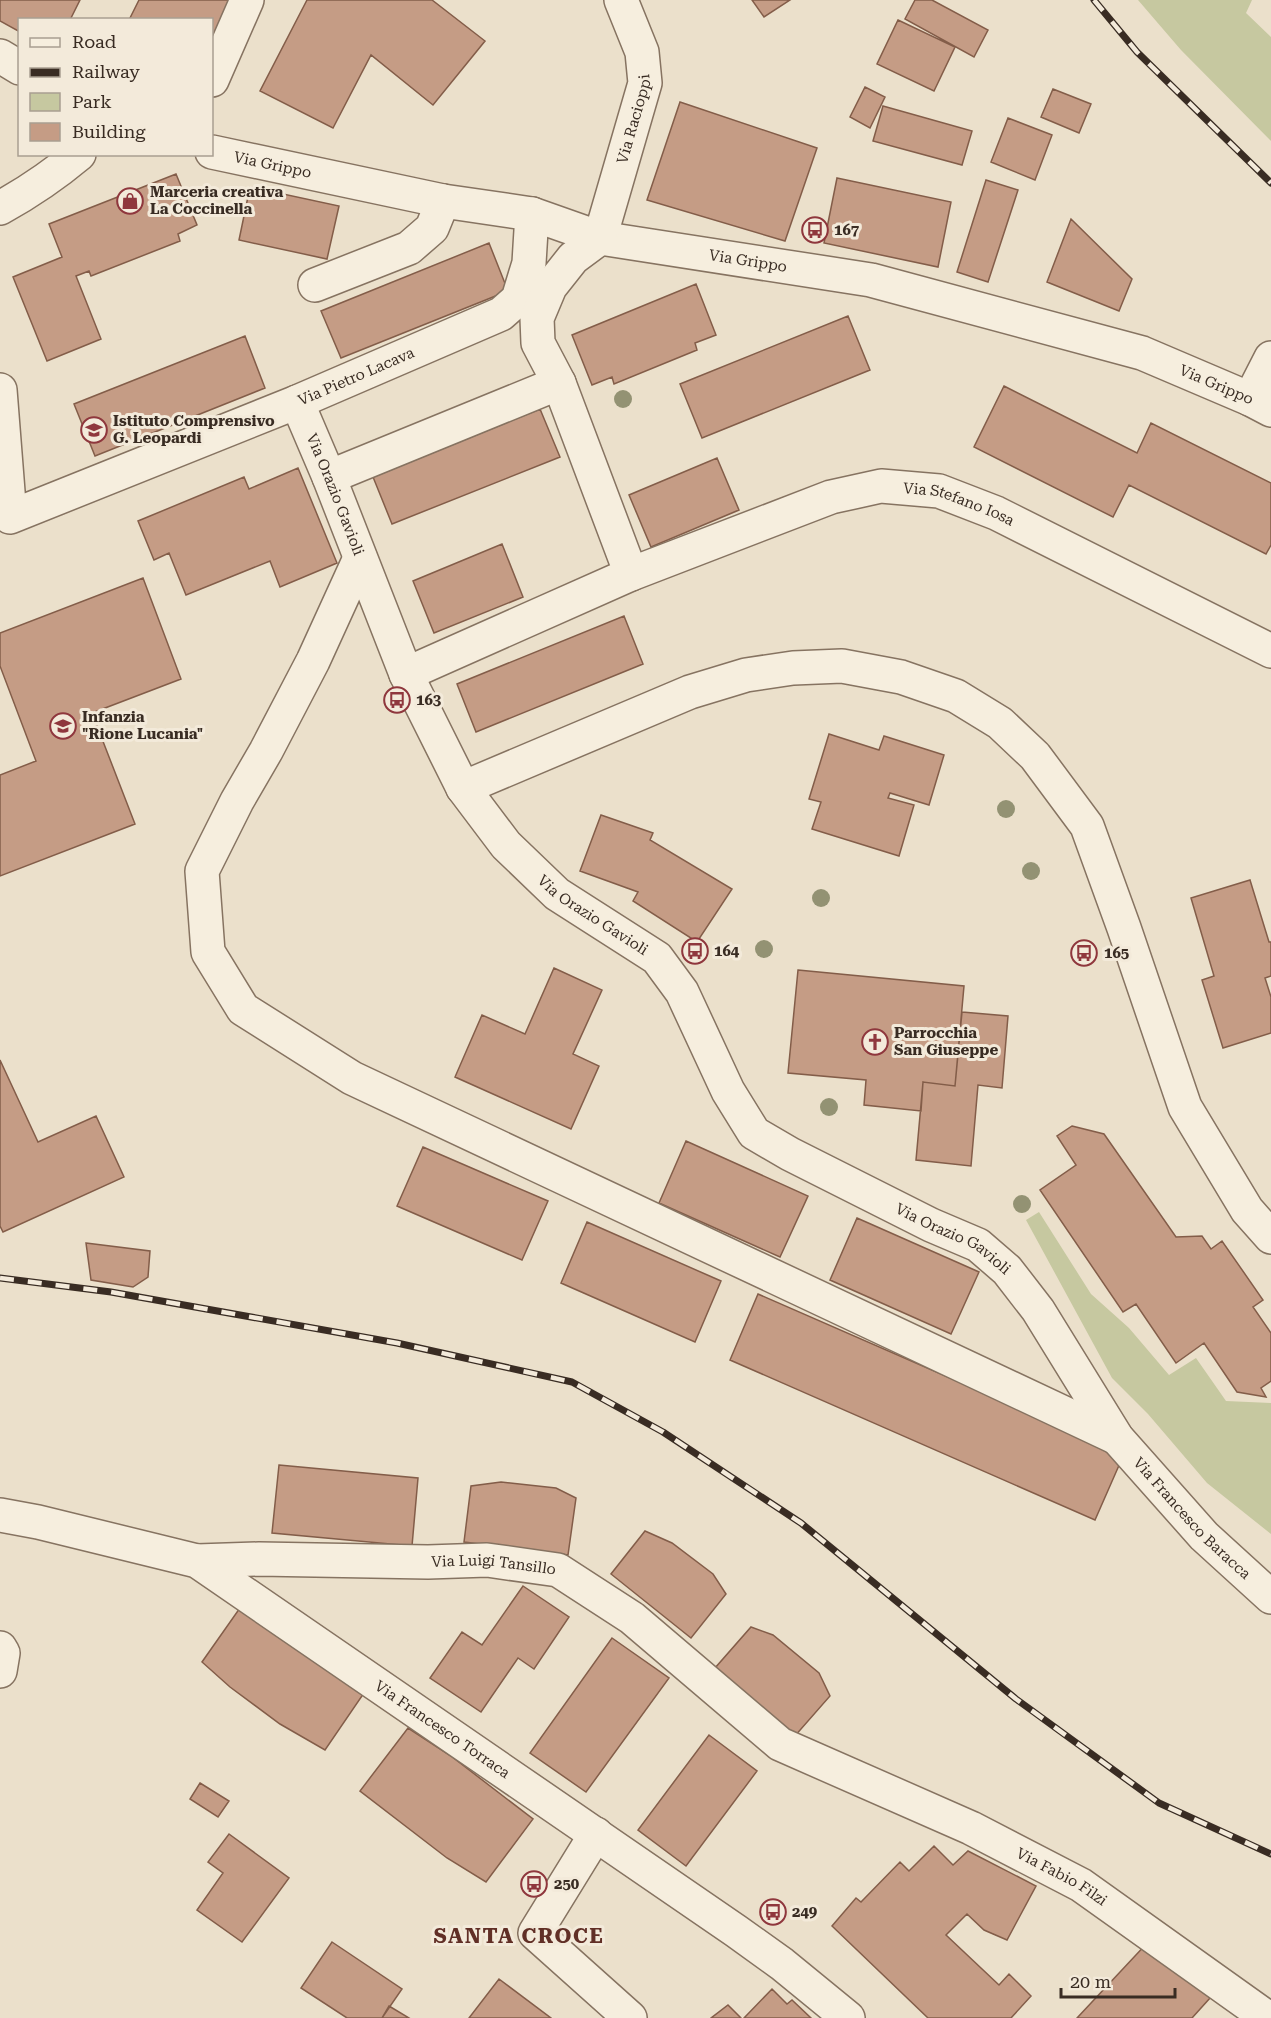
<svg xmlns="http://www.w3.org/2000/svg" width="1271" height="2018" viewBox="0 0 1271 2018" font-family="'Roboto Serif',serif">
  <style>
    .green { fill: #c6c8a0 }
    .building { fill: #c59c85; stroke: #835d49; stroke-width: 1.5 }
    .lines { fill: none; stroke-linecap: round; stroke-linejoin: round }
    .minor-casing { stroke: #867361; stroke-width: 36 }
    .minor { stroke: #f6eede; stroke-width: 33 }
    .rail-casing { stroke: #392c23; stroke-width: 7 }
    .rail { stroke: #f3eada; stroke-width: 4.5; stroke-dasharray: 14; stroke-linecap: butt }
    .tree { fill: #939273 }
    .labels { text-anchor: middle; stroke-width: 6; stroke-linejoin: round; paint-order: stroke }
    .street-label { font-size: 15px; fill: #392c23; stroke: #f3eada }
    .poi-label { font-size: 15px; font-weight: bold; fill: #392c23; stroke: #f3eada; text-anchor: start }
    .district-label { font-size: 21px; font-weight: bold; letter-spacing: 1.5px; fill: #612f26; stroke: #f3eada }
  </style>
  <rect width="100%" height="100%" fill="#ebe0cb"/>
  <path class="green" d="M1138 0H1252L1246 13 1271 37V141L1181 50Z
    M1039 1212 1091 1294 1129 1328 1169 1375 1196 1358 1226 1401 1271 1403V1534L1207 1483 1148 1414 1112 1378 1026 1220Z"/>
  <path class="building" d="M0 0H80L70 20H20V32L0 21Z
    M139 0H232L212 40V20H129Z
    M307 0H432L485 41 433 105 371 55 333 128 260 91Z
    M752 0H790L764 17Z
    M915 0H932L988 30 974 57 905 19Z
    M898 20 955 47 934 91 877 64Z
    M865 87 885 97 870 128 850 117Z
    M1053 89 1091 104 1079 133 1041 117Z
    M680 102 817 148 785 241 647 200Z
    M883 106 972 131 962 165 873 141Z
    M1008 118 1052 135 1035 180 991 162Z
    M176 174 197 225 178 234 180 241 91 276 89 271 76 276 101 339 47 361 13 277 62 257 49 224Z
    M837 178 951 202 938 267 824 243Z
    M986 180 1018 190 988 282 957 272Z
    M250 187 339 206 327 259 239 240Z
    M1071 219 1132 279 1119 311 1047 282Z
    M489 243 508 291 341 358 321 311Z
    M696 284 716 335 695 343 697 350 614 384 612 377 592 385 572 335Z
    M848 316 870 370 702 438 680 384Z
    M245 336 265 388 95 456 74 404Z
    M1004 386 1137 453 1151 423 1271 483V545L1266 554 1129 485 1113 517 974 447Z
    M540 409 560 457 392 524 373 477Z
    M717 458 739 510 651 547 629 495Z
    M298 468 337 563 280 587 270 561 186 595 169 553 154 560 138 521 244 477 249 489Z
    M502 544 523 597 434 633 413 581Z
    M143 578 181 679 92 713 135 824 0 876V775L36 761 0 666V633Z
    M624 616 643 664 476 732 457 684Z
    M829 734 879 750 884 736 944 755 929 805 890 793 888 798 914 805 899 856 812 829 821 802 809 799Z
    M601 815 653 833 650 840 732 889 697 942 633 901 638 892 580 871Z
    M1250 880 1269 942H1271V976L1265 978 1271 997V1033L1223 1048 1202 980 1214 976 1191 898Z
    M554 968 602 990 573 1054 599 1066 571 1129 455 1077 482 1015 525 1034Z
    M798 970 964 986 955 1086 923 1082 921 1111 864 1105 866 1080 788 1073Z
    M962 1012 1008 1016 1002 1088 978 1085 971 1166 916 1160 923 1082 955 1086Z
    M0 1060 38 1142 96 1116 124 1177 3 1232 0 1226Z
    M1072 1126 1104 1134 1176 1237 1202 1236 1211 1249 1222 1241 1263 1300 1253 1307 1271 1333V1381L1261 1388 1266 1397 1237 1392 1204 1343 1176 1363 1136 1304 1123 1312 1040 1190 1076 1165 1057 1136Z
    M686 1141 808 1196 780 1257 659 1203Z
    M423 1147 548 1201 522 1260 397 1206Z
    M857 1218 979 1272 951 1334 830 1280Z
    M587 1222 721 1281 695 1342 561 1283Z
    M86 1243 150 1251 148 1277 133 1287 91 1280Z
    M758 1294 1124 1454 1095 1520 730 1360Z
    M279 1465 418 1478 412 1546 272 1533Z
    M501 1482 556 1488 576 1498 568 1555 464 1542 471 1486Z
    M645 1531 672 1543 713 1574 726 1594 691 1638 611 1574Z
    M523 1586 569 1617 534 1669 518 1658 481 1712 430 1678 462 1632 482 1645Z
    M242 1605 364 1693 325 1750 280 1724 230 1687 202 1662Z
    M751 1627 773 1635 819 1673 830 1696 794 1737 715 1668Z
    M612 1638 669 1678 586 1792 530 1753Z
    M408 1728 451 1756 533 1819 486 1882 447 1858 360 1791Z
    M709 1735 757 1771 686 1866 638 1830Z
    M200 1783 229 1801 218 1817 190 1799Z
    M229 1834 289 1878 242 1942 197 1910 223 1873 208 1862Z
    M934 1846 953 1865 968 1851 1036 1886 1007 1940 984 1930 967 1914 946 1935 999 1985 1009 1974 1031 1996 1011 2018H928L832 1926 856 1898 861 1902 900 1862 909 1871Z
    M1149 1941 1210 1998 1192 2018H1077Z
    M332 1942 402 1989 382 2018H347L301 1988Z
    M499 1979 551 2018H469Z
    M772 1989 787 2004 792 2000 811 2018H744Z
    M728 2005 741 2018H711Z
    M389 2006 409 2018H382Z"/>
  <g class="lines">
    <g class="minor-casing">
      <g id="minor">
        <path d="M0 56 20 68"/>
        <path d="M212 80 247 0"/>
        <path id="s1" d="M212 152 443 201 532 214 600 238 871 280 1142 353 1250 399 1271 410"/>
        <path d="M0 208C29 192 54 175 79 154"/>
        <path id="s2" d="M600 238 645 83 642 52 621 0"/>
        <path d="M315 285 409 248 432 228 443 201"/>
        <path id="s3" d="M0 390 10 517 297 402 501 314 518 299 529 263 532 214"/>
        <path d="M1250 399 1271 358"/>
        <path id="s4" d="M297 402 329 477 406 674 463 788 506 845 557 894 657 958 682 992 728 1091 754 1133 790 1154 931 1225 978 1245 1007 1270 1038 1310 1117 1438 1204 1536 1271 1597"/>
        <path d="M329 477 559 383"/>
        <path d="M360 558 313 661 266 751 237 801 202 871 208 952 243 1009 352 1078 1117 1438"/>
        <path id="s5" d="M631 574 831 497 881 486 939 491 996 513 1271 651"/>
        <path d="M406 674 631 574 559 383 538 343 537 318 550 287 573 258 600 238"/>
        <path d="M463 788 690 692 746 675 793 668 842 666 901 677 956 696 1000 723 1035 756 1087 826 1124 928 1185 1107 1247 1210 1271 1237"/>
        <path id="s6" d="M0 1515 38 1522 197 1561 736 1931 782 1964 848 2018"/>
        <path id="s7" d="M197 1561 259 1559 428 1562 487 1560 558 1570 632 1618 780 1744 971 1828 1081 1885 1262 2014 1271 2018"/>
        <path d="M0 1648 3 1653 0 1671"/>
        <path d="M596 1834 535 1933 630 2018"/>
      </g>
    </g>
    <use href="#minor" class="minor"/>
    <g class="rail-casing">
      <path id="rail" d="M1094 0 1137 52 1271 183
        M0 1278 111 1292 397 1343 572 1382 663 1432 801 1523 1016 1699 1159 1803 1271 1854"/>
    </g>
    <use href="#rail" class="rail"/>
  </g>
  <g class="tree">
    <circle cx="623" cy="399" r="9"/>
    <circle cx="1006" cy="809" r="9"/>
    <circle cx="1031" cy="871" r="9"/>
    <circle cx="821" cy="898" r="9"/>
    <circle cx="764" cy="949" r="9"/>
    <circle cx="829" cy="1107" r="9"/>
    <circle cx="1022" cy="1204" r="9"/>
  </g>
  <defs>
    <g id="shop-ring" transform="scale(1.35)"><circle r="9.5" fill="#f3eada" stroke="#8f373d" stroke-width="1.5"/><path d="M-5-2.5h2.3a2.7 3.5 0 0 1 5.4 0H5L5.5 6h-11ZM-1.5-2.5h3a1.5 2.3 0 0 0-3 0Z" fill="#8f373d"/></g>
    <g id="bus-ring" transform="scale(1.35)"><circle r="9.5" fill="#f3eada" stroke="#8f373d" stroke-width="1.5"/><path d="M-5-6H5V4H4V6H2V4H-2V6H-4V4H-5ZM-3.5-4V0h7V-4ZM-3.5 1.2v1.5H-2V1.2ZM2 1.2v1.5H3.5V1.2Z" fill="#8f373d"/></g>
    <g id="school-ring" transform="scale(1.35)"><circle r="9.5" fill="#f3eada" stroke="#8f373d" stroke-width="1.5"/><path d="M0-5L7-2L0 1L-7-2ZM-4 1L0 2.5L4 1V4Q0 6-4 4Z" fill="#8f373d"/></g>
    <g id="church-ring" transform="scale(1.35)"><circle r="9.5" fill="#f3eada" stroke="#8f373d" stroke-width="1.5"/><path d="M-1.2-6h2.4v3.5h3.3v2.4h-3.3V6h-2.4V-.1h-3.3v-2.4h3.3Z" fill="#8f373d"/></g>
  </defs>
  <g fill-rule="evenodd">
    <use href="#shop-ring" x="130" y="201"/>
    <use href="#bus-ring" x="815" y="230"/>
    <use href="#school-ring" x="94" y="430"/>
    <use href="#bus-ring" x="397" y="700"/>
    <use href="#school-ring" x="63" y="726"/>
    <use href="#bus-ring" x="695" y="951"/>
    <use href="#bus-ring" x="1084" y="953"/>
    <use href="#church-ring" x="875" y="1042"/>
    <use href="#bus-ring" x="534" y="1884"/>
    <use href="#bus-ring" x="773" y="1912"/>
  </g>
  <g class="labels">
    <g class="street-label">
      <text dy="5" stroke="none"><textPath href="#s2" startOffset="124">Via Racioppi</textPath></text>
      <text dy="5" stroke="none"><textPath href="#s1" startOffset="62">Via Grippo</textPath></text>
      <text dy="5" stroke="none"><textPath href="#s1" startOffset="548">Via Grippo</textPath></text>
      <text dy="5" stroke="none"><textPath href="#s3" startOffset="501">Via Pietro Lacava</textPath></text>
      <text dy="5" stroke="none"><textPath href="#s1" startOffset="1034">Via Grippo</textPath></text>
      <text dy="5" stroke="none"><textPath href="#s4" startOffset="100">Via Orazio Gavioli</textPath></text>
      <text dy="5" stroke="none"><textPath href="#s5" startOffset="346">Via Stefano Iosa</textPath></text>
      <text dy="5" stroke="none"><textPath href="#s4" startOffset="604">Via Orazio Gavioli</textPath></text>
      <text dy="5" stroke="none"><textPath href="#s4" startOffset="1108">Via Orazio Gavioli</textPath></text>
      <text dy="5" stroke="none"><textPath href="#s4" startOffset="1482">Via Francesco Baracca</textPath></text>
      <text dy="5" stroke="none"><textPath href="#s7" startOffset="297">Via Luigi Tansillo</textPath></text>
      <text dy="5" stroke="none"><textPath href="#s6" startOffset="500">Via Francesco Torraca</textPath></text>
      <text dy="5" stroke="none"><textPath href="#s7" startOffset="956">Via Fabio Filzi</textPath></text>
    </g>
    <g class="poi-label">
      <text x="150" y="197">Marceria creativa<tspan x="150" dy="17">La Coccinella</tspan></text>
      <text x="834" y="235">167</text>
      <text x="113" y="426">Istituto Comprensivo<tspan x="113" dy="17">G. Leopardi</tspan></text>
      <text x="416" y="705">163</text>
      <text x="82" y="722">Infanzia<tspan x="82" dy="17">"Rione Lucania"</tspan></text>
      <text x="714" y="956">164</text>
      <text x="1104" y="958">165</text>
      <text x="894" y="1038">Parrocchia<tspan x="894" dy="17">San Giuseppe</tspan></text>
      <text x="554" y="1889">250</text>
      <text x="792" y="1917">249</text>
    </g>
    <g class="district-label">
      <text x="519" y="1943">SANTA CROCE</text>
    </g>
  </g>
  <rect x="18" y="18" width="195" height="138" fill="#f3eada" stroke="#a99e91" stroke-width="1.5"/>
  <rect x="30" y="38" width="30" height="9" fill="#f6eede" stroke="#a99e91" stroke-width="1.5"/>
  <text x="72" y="48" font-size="18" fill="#392c23">Road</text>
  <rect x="30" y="68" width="30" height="9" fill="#392c23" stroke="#a99e91" stroke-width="1.5"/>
  <text x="72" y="78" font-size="18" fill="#392c23">Railway</text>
  <rect x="30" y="93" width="30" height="18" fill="#c6c8a0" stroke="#a99e91" stroke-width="1.5"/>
  <text x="72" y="108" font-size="18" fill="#392c23">Park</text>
  <rect x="30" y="123" width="30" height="18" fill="#c59c85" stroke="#a99e91" stroke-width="1.5"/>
  <text x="72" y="138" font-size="18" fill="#392c23">Building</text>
  <path d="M1061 1988v9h114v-9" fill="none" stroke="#392c23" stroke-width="3"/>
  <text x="1070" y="1988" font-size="18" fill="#392c23" stroke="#f3eada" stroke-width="4.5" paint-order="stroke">20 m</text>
</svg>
